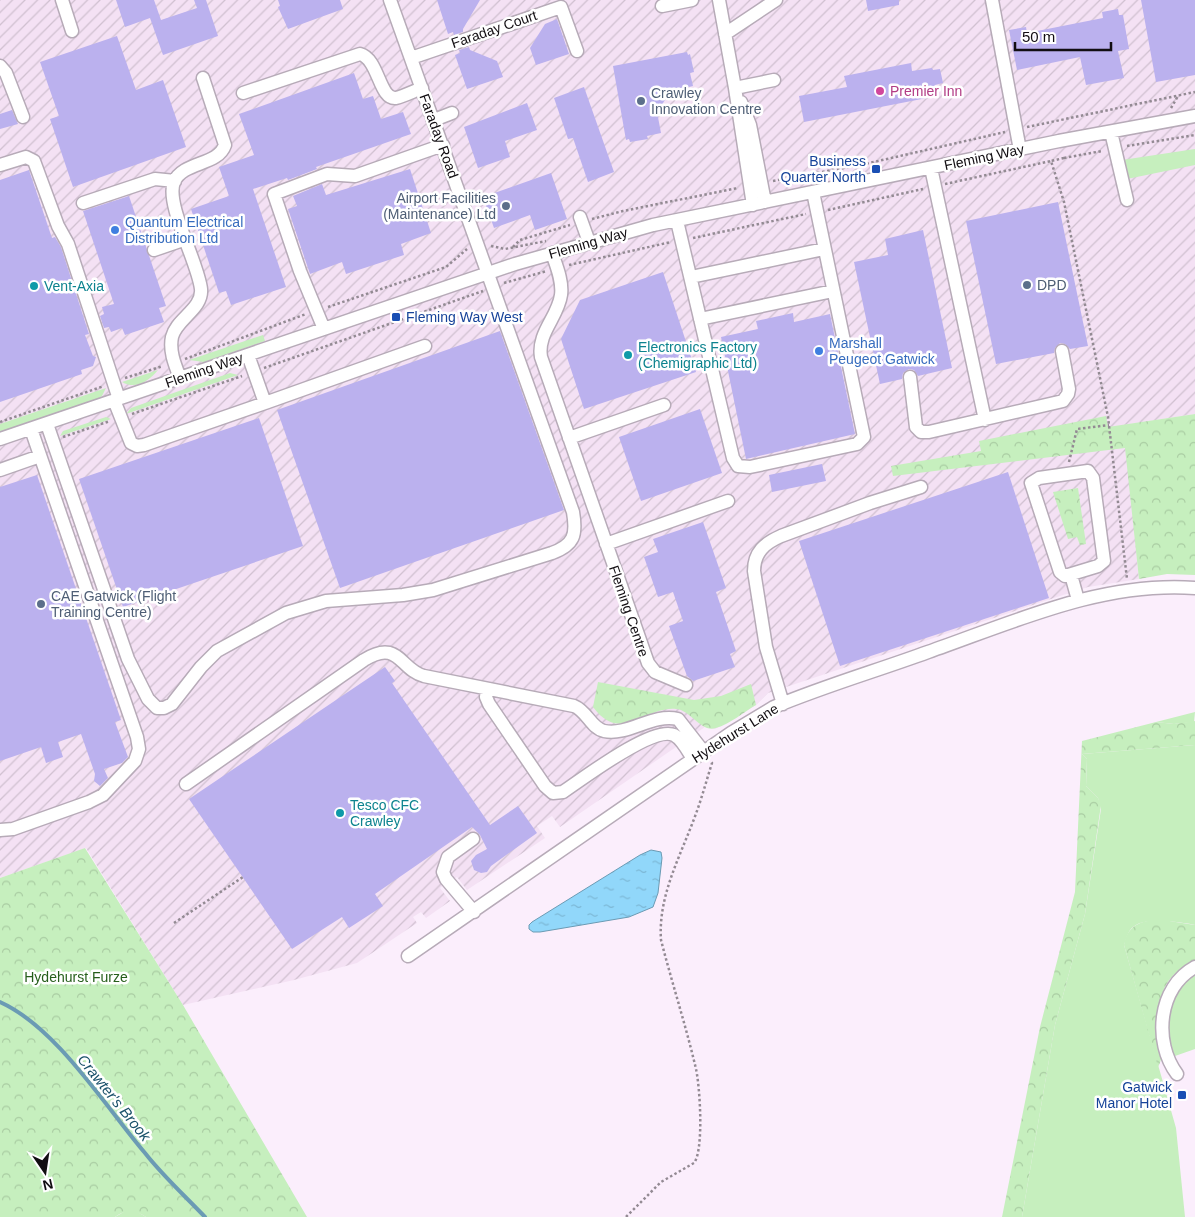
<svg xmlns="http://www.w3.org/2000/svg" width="1195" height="1217" viewBox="0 0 1195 1217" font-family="Arial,sans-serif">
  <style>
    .industrial { fill: url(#industrial-furrows) }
    .green { fill: #c6efbe }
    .forest { fill: url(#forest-crowns) }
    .water { fill: url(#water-ripples); stroke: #6b9bb4 }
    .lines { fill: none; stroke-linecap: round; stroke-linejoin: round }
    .stream { stroke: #6b9bb4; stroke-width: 4 }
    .building { fill: #bbb1ee }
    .minor-casing { stroke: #b7abb8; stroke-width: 15 }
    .path { stroke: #938a93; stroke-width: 2.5; stroke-dasharray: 2.5 2.5; stroke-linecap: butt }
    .minor { stroke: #fff; stroke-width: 12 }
    .hotel-dot { fill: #d1479c; stroke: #fff; stroke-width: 2 }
    .service-dot { fill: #5c6f8a; stroke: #fff; stroke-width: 2 }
    .transit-dot { fill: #1a4fb4; stroke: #fff; stroke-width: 2 }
    .shop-dot { fill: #3f7fe0; stroke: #fff; stroke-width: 2 }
    .culture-dot { fill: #0f9aa8; stroke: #fff; stroke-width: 2 }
    .labels { text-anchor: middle; stroke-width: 5; stroke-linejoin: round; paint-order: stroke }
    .street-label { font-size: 14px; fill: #120e12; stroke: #fff }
    .hotel-label { font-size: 14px; fill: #b23c85; stroke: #fff; text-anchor: start }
    .service-label { font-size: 14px; fill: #4e5e75; stroke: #fff; text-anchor: start }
    .transit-label { font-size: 14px; fill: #164399; stroke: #fff; text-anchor: end }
    .shop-label { font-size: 14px; fill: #366cbe; stroke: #fff; text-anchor: start }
    .culture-label { font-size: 14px; fill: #0d838f; stroke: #fff; text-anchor: start }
    .park-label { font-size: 14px; fill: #265e1b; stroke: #fff }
    .water-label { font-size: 15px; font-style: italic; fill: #1a516a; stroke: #fff }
  </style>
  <defs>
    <pattern id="industrial-furrows" width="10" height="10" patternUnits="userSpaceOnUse" patternTransform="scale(1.25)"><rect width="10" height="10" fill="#f4e1f4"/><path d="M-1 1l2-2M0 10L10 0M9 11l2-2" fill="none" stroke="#d0c0d0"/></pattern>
    <pattern id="forest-crowns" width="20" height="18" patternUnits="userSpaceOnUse" patternTransform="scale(1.25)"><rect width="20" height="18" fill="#c6efbe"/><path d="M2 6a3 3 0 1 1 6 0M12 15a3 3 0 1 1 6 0" fill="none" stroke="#a9cca2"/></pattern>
    <pattern id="water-ripples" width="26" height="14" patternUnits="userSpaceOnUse" patternTransform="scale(1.25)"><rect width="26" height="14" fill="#91d7fa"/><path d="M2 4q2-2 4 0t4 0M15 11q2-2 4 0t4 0" fill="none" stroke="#7cb7d5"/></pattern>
  </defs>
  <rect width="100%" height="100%" fill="#fbeefc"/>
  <path class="industrial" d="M0 0H1195V414L1124 425 1139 579 1088 587 1060 596 768 693 756 705 715 729 705 727 560 827 552 816 537 826 545 838 467 890 457 877 448 882 440 888 450 901 426 918 421 912 413 917 417 923 357 963 294 980 183 1005 86 848 0 878Z"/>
  <path class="green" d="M1195 149V165L1127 179 1122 160Z
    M263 335 265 341 204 362 189 360Z
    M158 370C149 381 136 390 122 382Z
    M230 373 238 375 126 414 131 408Z
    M106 388 102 396 97 399 0 433V424Z
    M106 417 111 419 60 436 63 431Z
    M1195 712 1194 722 1174 724 1156 722Z
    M1195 745V925C1182 922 1147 918 1136 925 1128 929 1127 937 1124 945L1176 1128 1185 1217H1022L1055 1025 1085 914 1101 809 1098 798 1086 786 1087 759 1082 754Z
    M1195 974V1049L1175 1056C1170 1052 1170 1046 1169 1039 1165 1012 1173 990 1195 974Z
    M127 1210 136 1211 146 1217H115Z"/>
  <path class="forest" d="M1195 414V575L1167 574 1139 579 1125 448 893 476 891 466 981 451 979 441 1106 416 1108 427Z
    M1078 488 1086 544 1080 545 1077 537 1068 539 1053 492Z
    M598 682 694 700 721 696 751 684 756 705C744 712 730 724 716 728 701 733 691 710 676 709 645 706 621 745 593 707Z
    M1195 721V745L1082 754 1087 759 1086 786 1098 798 1101 805 1085 914 1055 1025 1022 1217H1002L1040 1027 1075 892 1082 741 1156 722 1174 724Z
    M85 848 183 1005 307 1217H146C135 1210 127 1209 115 1217H0V878Z
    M1163 920 1195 925V961C1157 978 1158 1003 1161 1040 1162 1050 1163 1058 1158 1067L1124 945C1127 924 1144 919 1163 920Z"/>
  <path class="water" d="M651 850 661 852 662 858 658 893 653 907 629 917 540 932H533L529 929V925L532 922 640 855Z"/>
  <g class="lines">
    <path class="stream" d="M0 1002C56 1027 105 1106 145 1153 163 1176 185 1196 205 1217"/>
  </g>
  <path class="building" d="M116 0H154L161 20 197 8 194 0H206L218 36 163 55 150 18 125 27Z
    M278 0H340L343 9 288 29 278 7 280 6Z
    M437 0H480L463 29V32L454 35 453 32 448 34Z
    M866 0H899V5L868 11Z
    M1141 0H1195V75L1156 82Z
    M1118 9 1119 15H1123L1129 49 1118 51 1124 78 1086 85 1080 57 1017 70 1009 30 1026 27 1027 33 1103 18 1102 12Z
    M557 19 569 54 536 65 530 48 545 24Z
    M117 36 136 90 163 80 186 147 73 187 50 119 59 116 40 62Z
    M469 47 470 50 497 61 503 77 467 89 455 55 460 53 459 50Z
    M687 52 688 55 690 54 694 72 690 73 693 86 671 91 657 112 661 133 647 136 648 139 630 142 629 139 626 140 613 66Z
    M911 63 912 71 932 68 933 70 940 69 943 83 935 85 937 96 804 122 799 96 847 87 844 76Z
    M354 73 363 99 373 96 381 119 403 112 411 134 316 167 317 169 288 180 287 178 253 189 286 287 231 305 226 291 219 293 191 209 229 196 219 167 254 155 239 114Z
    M584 87 614 172 588 182 573 138 568 139 554 98Z
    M527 103 537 130 505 141 510 157 478 168 464 127Z
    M12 110 18 124 0 129V114Z
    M410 169 431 233 401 244 404 255 346 274 342 262 310 274 288 209 297 206 293 196 322 184 326 195Z
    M29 170 52 238 55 237 61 247 89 334 85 335 93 356 96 357 93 366 81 370 82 374 0 402V180Z
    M551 173 567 219 535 230 530 215 494 228 483 197Z
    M129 196 166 306 159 308 164 322 125 335 122 328 111 332 109 327 104 328 100 316 104 314 102 307 114 304 83 211Z
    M1058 202 1088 346 1070 349 1065 344 1060 343 1055 348 1054 353 996 364 966 221Z
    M923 230 952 368 918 376 914 370 909 369 903 373 902 379 880 384 854 262 888 255 885 239Z
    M663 272 696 372 584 409 561 339 580 300Z
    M793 313 794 322 830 314 855 434 746 459 721 337 758 329 756 321Z
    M500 331 564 510 340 588 277 410Z
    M700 409 722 473 641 501 619 437Z
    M259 418 303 546 123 607 79 479Z
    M822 464 826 481 772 492 769 475Z
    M1008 472 1049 598 840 666 799 541Z
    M37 475 121 720 115 722 128 757 122 763 104 769 108 778 100 786 94 781 95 774 81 734 58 742 63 757 46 763 41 747 0 761V487Z
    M703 522 726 588 716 592 736 651 730 654 735 667 693 681 687 676 669 626 683 621 673 592 658 597 644 557 658 552 653 539Z
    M385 667 395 681 392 683 490 825 518 806 537 833 491 866 487 872 481 873 474 870 471 861 476 855 487 849 480 835 472 827 375 894 383 906 349 928 342 917 292 949 189 799Z"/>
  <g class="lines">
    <g class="minor-casing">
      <path id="minor" d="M62 0 72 31
        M719 0 735 88 753 205
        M992 0 1020 150
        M662 6 692 0
        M725 34 776 0
        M411 58 561 7 577 51
        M0 66 6 73 23 117
        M735 88 774 80
        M243 93 360 54C379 59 379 100 396 98 404 96 414 91 422 88
        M741 102 750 125 765 202
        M434 120 452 113
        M1111 132 1127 200
        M0 165 26 157 34 161 58 226 68 244 119 399
        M931 168 985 420
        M83 203 155 179 175 181
        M580 217 589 242
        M677 221 733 458 738 466 750 467 857 444 864 437 813 192
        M154 250 186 239
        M552 253C556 265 563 281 561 295 558 317 537 333 541 357L648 663 655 672 686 685
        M691 277 824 249
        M700 319 833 291
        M324 329 300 271 274 194 327 174 355 176 443 145
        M910 377 916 427 921 432H929L1063 401 1068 394 1069 389 1062 351
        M180 378C175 365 169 351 172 337 176 319 203 309 201 289 198 262 165 204 174 182 183 161 218 166 225 145L203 78
        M114 400 131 443 137 446 144 445 265 403 248 355
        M265 403 425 346
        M47 424 128 659 148 699 157 708H164L172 704 201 667 217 651 286 613 326 601 403 595 433 590 552 553C574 545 577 535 573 512L390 0
        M569 438 664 405
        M0 439 515 264 653 225 1059 141 1195 116
        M0 470 40 456
        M1088 471 1093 478 1104 561 1098 566 1065 576 1060 572 1031 483 1039 478Z
        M606 544 728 501
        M1071 575 1078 600
        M487 689 486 697 489 704 545 786 553 793 563 792C581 780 653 725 674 735 682 739 688 751 693 759
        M783 704 766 647 754 571C754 552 765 543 781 536L870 503 921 487
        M186 784 364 660C399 638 400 670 424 676L574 706C587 711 591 728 604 731 629 736 652 713 678 719L703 751
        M0 830 13 829 89 802 103 795 135 761 139 749 137 737 31 429
        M473 839 448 857 443 872 446 879 474 912
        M408 956 731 733 774 707C824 686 876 671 928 652 1014 622 1102 581 1195 588
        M1177 1074C1153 1042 1158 987 1195 967"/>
    </g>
    <path class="path" d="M1171 108 1178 96
      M1027 127 1195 92
      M1127 146 1195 135
      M1064 158 1051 161 1064 202 1108 417 1127 579
      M1064 158 1102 151
      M773 181 865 164 1005 132
      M945 184 1051 161
      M828 210 923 189
      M592 219 623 211 738 188
      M693 238 806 214
      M491 246 505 249 546 241
      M513 247 520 240 570 225
      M569 265 671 242
      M504 283 547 271
      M328 307 446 267 467 249
      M185 359 306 314
      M264 368 483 291
      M125 378 163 366
      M132 414 242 376
      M0 422 104 386
      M63 437 110 421
      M1069 462 1077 429 1109 425
      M174 923 243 877
      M626 1217 661 1182 694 1163C704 1150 700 1087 696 1069 686 1026 672 983 661 940 658 897 679 859 694 819 701 801 706 782 712 763L710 761"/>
    <use href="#minor" class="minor"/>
  </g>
  <circle class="hotel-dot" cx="880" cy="91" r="5"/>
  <g class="service-dot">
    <circle cx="641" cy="101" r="5"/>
    <circle cx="506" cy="206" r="5"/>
    <circle cx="1027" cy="285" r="5"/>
    <circle cx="41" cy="604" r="5"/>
  </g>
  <g class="transit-dot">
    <rect x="871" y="164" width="10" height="10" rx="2.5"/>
    <rect x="391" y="312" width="10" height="10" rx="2.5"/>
    <rect x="1177" y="1090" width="10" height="10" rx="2.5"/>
  </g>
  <g class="shop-dot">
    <circle cx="115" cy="230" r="5"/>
    <circle cx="819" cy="351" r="5"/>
  </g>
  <g class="culture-dot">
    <circle cx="34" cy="286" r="5"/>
    <circle cx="628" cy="355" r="5"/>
    <circle cx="340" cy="813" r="5"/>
  </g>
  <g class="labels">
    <g class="street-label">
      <text transform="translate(494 29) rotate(-19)" y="5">Faraday Court</text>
      <text transform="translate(439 136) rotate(70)" y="5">Faraday Road</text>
      <text transform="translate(984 157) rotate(-12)" y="5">Fleming Way</text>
      <text transform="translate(588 243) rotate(-16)" y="5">Fleming Way</text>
      <text transform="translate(204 370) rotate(-19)" y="5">Fleming Way</text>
      <text transform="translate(629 611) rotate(71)" y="5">Fleming Centre</text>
      <text transform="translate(735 733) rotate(-32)" y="5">Hydehurst Lane</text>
    </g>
    <g class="hotel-label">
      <text x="890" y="96">Premier Inn</text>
    </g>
    <g class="service-label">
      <text x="651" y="98">Crawley<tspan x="651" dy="16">Innovation Centre</tspan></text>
      <text x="496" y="203" text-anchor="end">Airport Facilities<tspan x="496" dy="16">(Maintenance) Ltd</tspan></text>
      <text x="1037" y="290">DPD</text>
      <text x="51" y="601">CAE Gatwick (Flight<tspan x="51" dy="16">Training Centre)</tspan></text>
    </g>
    <g class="transit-label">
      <text x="866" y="166">Business<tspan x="866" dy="16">Quarter North</tspan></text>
      <text x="406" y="322" text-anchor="start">Fleming Way West</text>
      <text x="1172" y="1092">Gatwick<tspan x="1172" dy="16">Manor Hotel</tspan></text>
    </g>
    <g class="shop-label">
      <text x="125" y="227">Quantum Electrical<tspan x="125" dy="16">Distribution Ltd</tspan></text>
      <text x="829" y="348">Marshall<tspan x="829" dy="16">Peugeot Gatwick</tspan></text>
    </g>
    <g class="culture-label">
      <text x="44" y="291">Vent-Axia</text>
      <text x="638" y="352">Electronics Factory<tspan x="638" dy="16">(Chemigraphic Ltd)</tspan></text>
      <text x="350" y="810">Tesco CFC<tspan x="350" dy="16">Crawley</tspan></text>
    </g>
    <g class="park-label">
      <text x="76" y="982">Hydehurst Furze</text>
    </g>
    <g class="water-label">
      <text transform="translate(114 1098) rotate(51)" y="5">Crawter's Brook</text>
    </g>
  </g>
  <g transform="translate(45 1172) rotate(167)" stroke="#ffffff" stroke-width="4" paint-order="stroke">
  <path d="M0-4L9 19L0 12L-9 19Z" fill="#120e12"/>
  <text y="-8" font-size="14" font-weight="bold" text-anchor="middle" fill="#120e12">N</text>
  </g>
  <path d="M1015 42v8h96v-8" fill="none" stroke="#120e12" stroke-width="2.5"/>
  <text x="1022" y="42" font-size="15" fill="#120e12" stroke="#ffffff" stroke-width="4" paint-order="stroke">50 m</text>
</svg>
